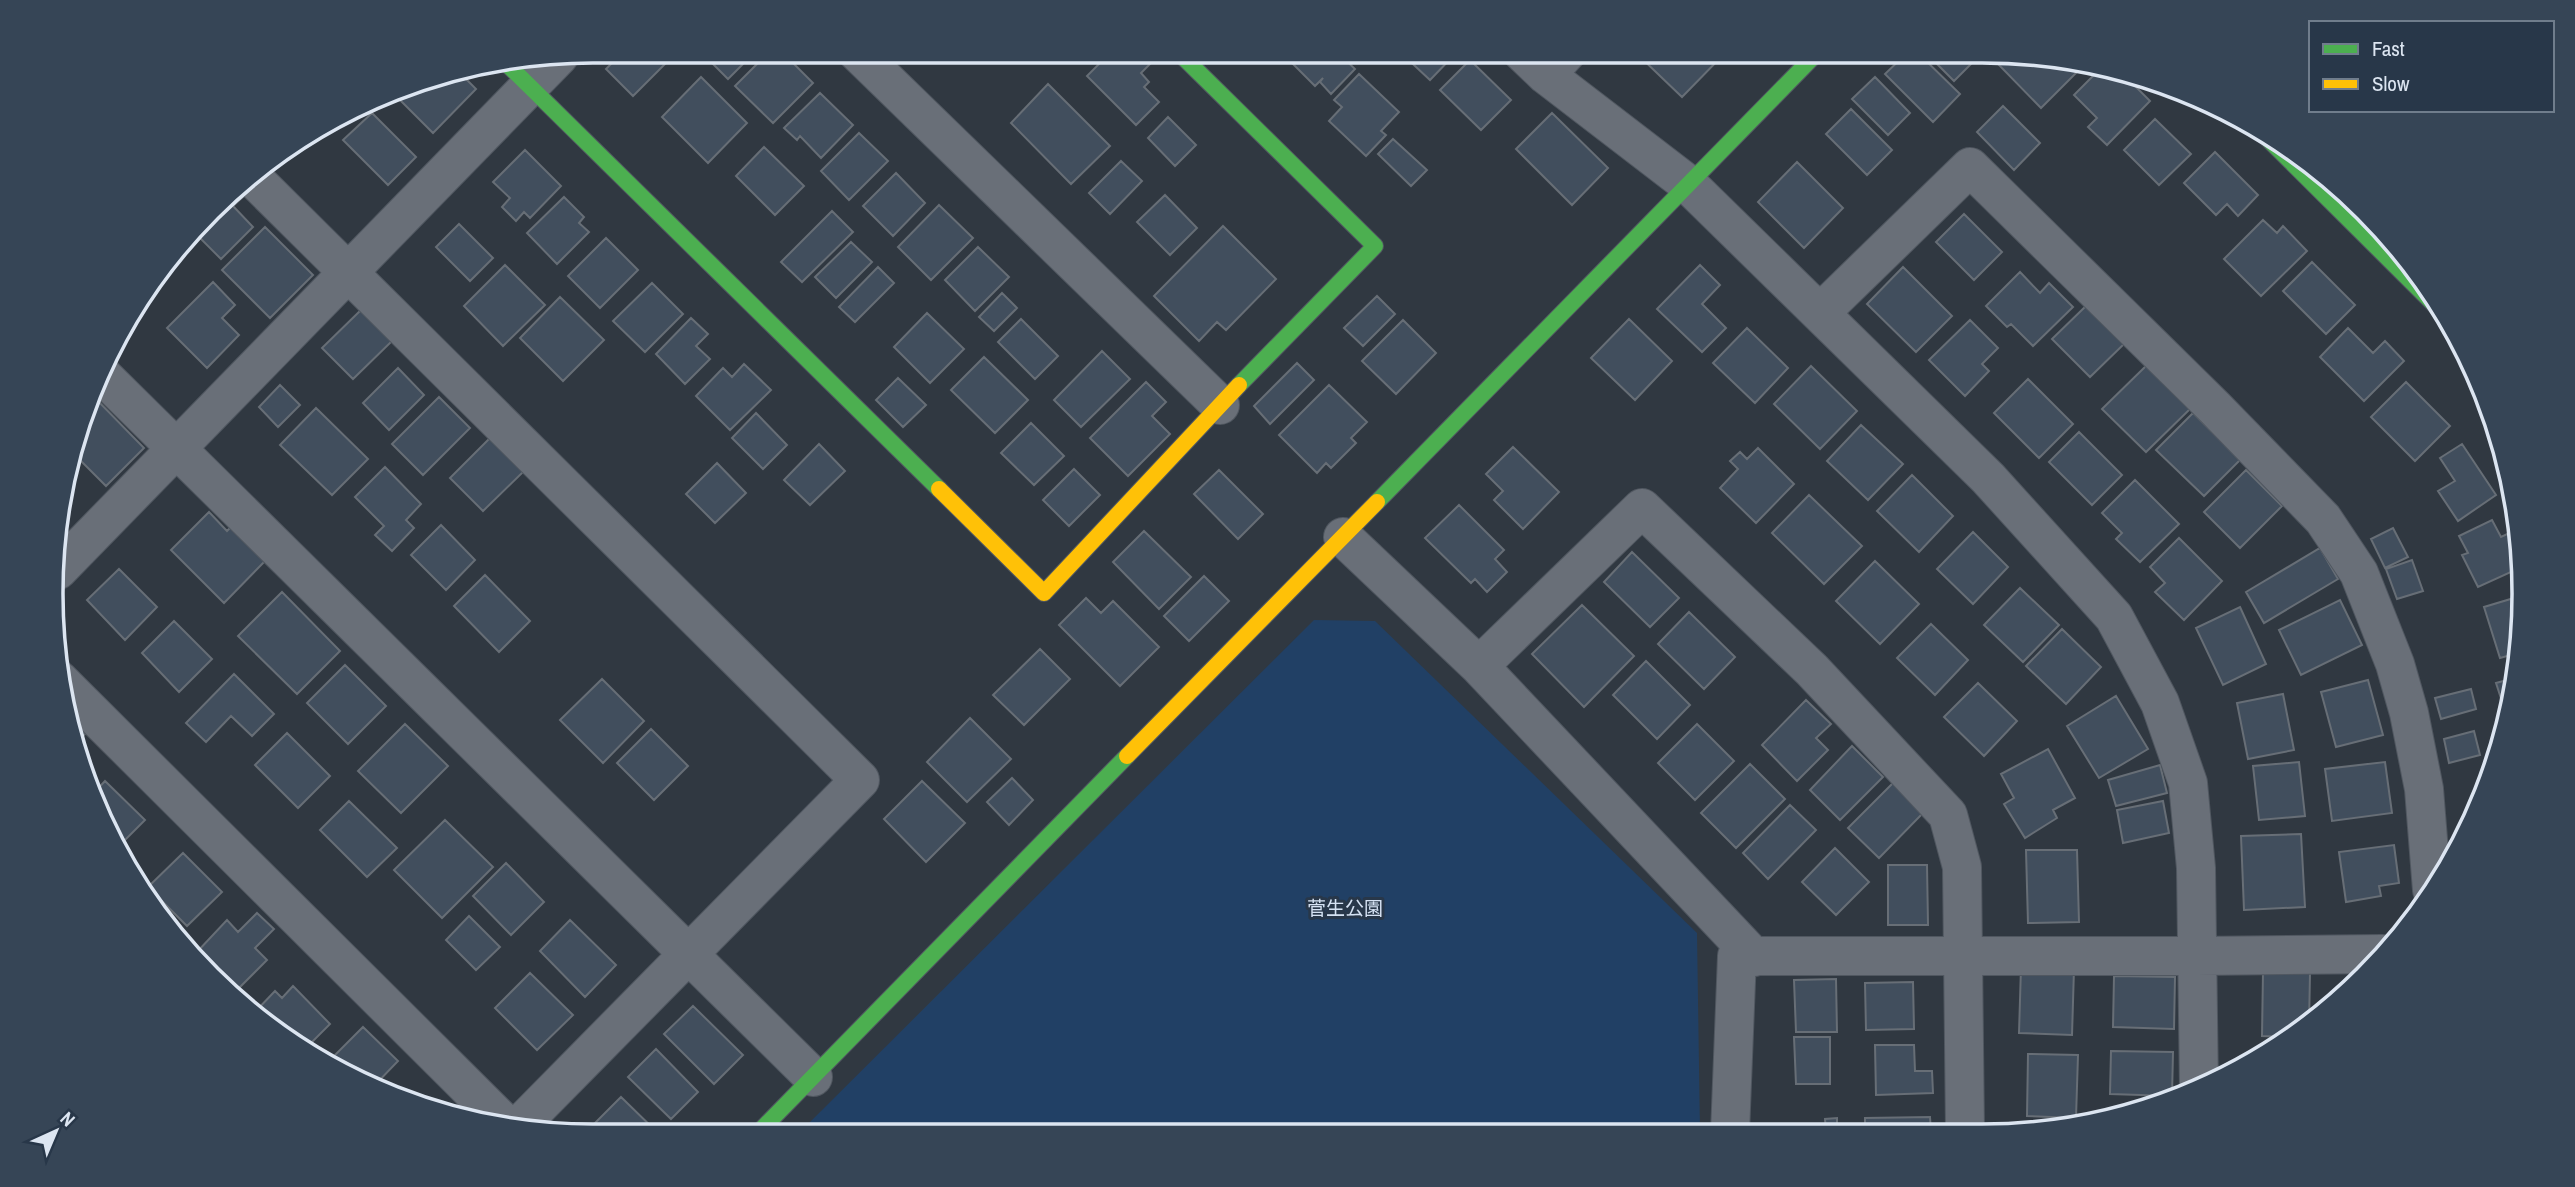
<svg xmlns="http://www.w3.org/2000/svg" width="2575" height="1187" viewBox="0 0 2575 1187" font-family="'Archivo Narrow','Noto Sans JP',sans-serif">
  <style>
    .green { fill: #214065 }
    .building { fill: #414e5d; stroke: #676e76; stroke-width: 2 }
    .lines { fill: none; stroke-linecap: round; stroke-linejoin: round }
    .street-casing { stroke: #505760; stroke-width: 40 }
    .fast-casing { stroke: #505760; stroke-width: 18 }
    .slow-casing { stroke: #505760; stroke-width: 18 }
    .street { stroke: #696f78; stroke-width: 38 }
    .fast { stroke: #4caf50; stroke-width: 16 }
    .slow { stroke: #ffc107; stroke-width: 16 }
    .labels { text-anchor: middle; stroke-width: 6; stroke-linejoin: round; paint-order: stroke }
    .park-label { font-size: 19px; fill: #d5e2f3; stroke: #283749 }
    .rim { fill: none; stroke: #dce5f1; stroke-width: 3.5 }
  </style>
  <rect width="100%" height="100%" fill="#303841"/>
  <path class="green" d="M1314 620 1375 621 1697 933 1700 1133 796 1136Z"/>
  <path class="building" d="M624 51H660L669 60 633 96 606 69Z
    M700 51H756L728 79Z
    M770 51H781L813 83 773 123 735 86Z
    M1112 51H1141L1152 62 1141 73 1149 82 1144 87 1159 102 1136 125 1087 76Z
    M1284 51H1336L1355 69 1331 94 1320 82 1323 78 1315 86 1282 53Z
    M1399 51H1458L1430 80Z
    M1634 51H1727L1682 97Z
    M1909 51H1916L1960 94 1933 122 1885 74Z
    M1924 51H1984L1954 81Z
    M2010 54 2087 61H2088L2041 108 1999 65Z
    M1470 60 1511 100 1481 130 1440 90Z
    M2103 66 2120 71 2150 101 2107 145 2088 127 2097 118 2074 95Z
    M460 73 476 89 433 133 394 94 401 88 419 80Z
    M1359 74 1399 112 1381 131 1386 135 1366 156 1329 121 1342 107 1334 100Z
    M701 77 747 123 708 163 662 117Z
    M1875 77 1910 113 1888 135 1852 99Z
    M1048 84 1110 146 1071 184 1011 123Z
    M820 93 853 125 821 158 800 136 797 140 784 128Z
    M2003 106 2040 143 2014 170 1977 132Z
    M353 109 329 133 320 125 322 123Z
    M1851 109 1892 150 1867 175 1826 134Z
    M372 113 416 157 388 185 343 140Z
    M1552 113 1608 168 1572 205 1516 149Z
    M1168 117 1196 145 1175 166 1148 138Z
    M2155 119 2191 154 2159 185 2124 150Z
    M859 133 888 161 849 200 821 171Z
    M1393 139 1427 170 1411 186 1378 154Z
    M764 147 804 186 775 215 736 176Z
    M525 150 561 186 530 218 524 212 516 221 502 207 510 198 493 182Z
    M2215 152 2258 195 2238 216 2227 204 2216 215 2184 183Z
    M1121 161 1142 181 1110 214 1089 193Z
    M1797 162 1843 208 1804 248 1758 202Z
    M896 173 925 203 893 236 863 206Z
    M236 186 245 195 233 206 253 227 221 259 196 234Z
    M1165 195 1197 228 1170 255 1137 222Z
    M564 197 584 217 579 223 589 232 557 264 527 233Z
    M939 205 973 238 931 280 898 247Z
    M832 211 853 232 802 282 781 262Z
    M1964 214 2002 252 1974 280 1936 242Z
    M2263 220 2277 233 2283 226 2307 251 2261 296 2224 259Z
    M459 224 493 258 470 281 436 247Z
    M1223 226 1276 279 1226 330 1217 322 1199 341 1154 296Z
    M265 227 313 275 270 318 222 270Z
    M606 238 638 270 600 308 568 276Z
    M851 242 872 262 836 298 815 277Z
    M978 247 1009 277 975 311 945 280Z
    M2312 262 2355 305 2326 334 2283 291Z
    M505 265 545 305 503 346 464 306Z
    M1700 265 1720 285 1702 304 1726 328 1702 352 1657 309Z
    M878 267 894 283 855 322 839 307Z
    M1903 267 1952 316 1916 352 1867 304Z
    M2020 272 2040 293 2049 283 2073 307 2033 346 2011 324 2007 327 1986 306Z
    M213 282 235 305 222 318 239 335 207 368 167 328Z
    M652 283 683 314 645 352 613 321Z
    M1002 293 1017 308 994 331 979 317Z
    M1377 296 1395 314 1363 346 1344 328Z
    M560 297 604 340 563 381 520 338Z
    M2087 305 2125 343 2090 377 2052 339Z
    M361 310 392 341 353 379 322 348Z
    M927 313 964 349 930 383 894 347Z
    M691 318 708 334 696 346 710 359 685 384 656 354Z
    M1021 319 1058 356 1035 379 998 342Z
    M1629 319 1672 361 1635 400 1591 358Z
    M1403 320 1436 353 1396 394 1362 361Z
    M1970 320 1998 348 1982 364 1989 371 1965 396 1929 360Z
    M1747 328 1788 368 1755 403 1713 363Z
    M2348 328 2373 353 2385 341 2404 361 2364 401 2320 357Z
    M1102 351 1130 379 1081 427 1054 400Z
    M984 357 1028 400 995 433 951 390Z
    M1297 363 1314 380 1270 424 1254 406Z
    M744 364 771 390 730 430 696 396 723 368 732 377Z
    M2147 365 2190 409 2146 452 2102 409Z
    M1811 366 1857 411 1820 449 1774 404Z
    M398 368 424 395 389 430 363 403Z
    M898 378 926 405 903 427 876 400Z
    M2028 379 2073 424 2039 458 1994 413Z
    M1146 382 1166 402 1152 416 1170 434 1128 476 1090 438Z
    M2406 382 2450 426 2415 461 2371 417Z
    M280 385 300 405 278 427 259 407Z
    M1329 385 1367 422 1351 438 1356 443 1331 468 1326 463 1317 473 1279 435Z
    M439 397 470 428 423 475 392 444Z
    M95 398 144 448 106 486 74 454Z
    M316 408 368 459 332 495 280 445Z
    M756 413 787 445 763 469 732 438Z
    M2193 413 2240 460 2204 496 2156 450Z
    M1031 423 1064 456 1034 485 1001 453Z
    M1861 425 1903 464 1868 500 1827 461Z
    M2079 432 2122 475 2092 505 2049 462Z
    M490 438 523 472 483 511 450 478Z
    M819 444 845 471 810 505 784 480Z
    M2462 444 2496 495 2458 521 2438 491 2455 481 2440 458Z
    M1513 447 1559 492 1523 529 1494 500 1503 491 1486 474Z
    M1758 448 1794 484 1756 523 1720 488 1738 469 1730 461 1740 452 1747 459Z
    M717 463 746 493 715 523 686 494Z
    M385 467 421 504 406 520 414 528 392 551 375 535 384 526 355 497Z
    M1074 469 1100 495 1069 526 1043 500Z
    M1219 470 1263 514 1238 539 1194 494Z
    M2246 470 2282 506 2240 548 2204 512Z
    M1912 475 1953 516 1919 552 1877 511Z
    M2135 480 2179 524 2140 562 2116 539 2122 533 2102 513Z
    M1809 495 1862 546 1824 584 1772 533Z
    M1459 505 1504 550 1495 559 1507 572 1487 592 1475 579 1471 583 1425 538Z
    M209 512 227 531 233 525 267 559 224 603 171 550Z
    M2492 520 2501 537 2516 530 2522 567 2478 587 2462 555 2468 553 2459 536Z
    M441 525 475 560 446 590 411 555Z
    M2393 528 2408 557 2385 568 2371 539Z
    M1144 531 1191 577 1159 609 1113 562Z
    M1973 532 2008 567 1973 604 1937 569Z
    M2179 538 2222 581 2184 620 2155 592 2165 583 2150 567Z
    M2320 548 2338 579 2264 623 2246 592Z
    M1632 552 1679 598 1650 627 1604 582Z
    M2412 560 2423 591 2397 599 2386 569Z
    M1875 561 1919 604 1880 644 1836 601Z
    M119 569 157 607 125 640 87 600Z
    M485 575 530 621 499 652 454 606Z
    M1204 576 1229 601 1189 641 1164 616Z
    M2020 588 2059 625 2023 662 1984 625Z
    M282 592 340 651 297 694 238 636Z
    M2524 595 2518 653 2500 658 2484 607Z
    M1086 598 1101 613 1113 601 1159 647 1120 686 1059 625Z
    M2340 600 2362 645 2301 675 2279 630Z
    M1582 605 1634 656 1584 707 1532 654Z
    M2240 607 2266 664 2223 685 2196 628Z
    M1689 612 1735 657 1704 689 1658 644Z
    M174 621 212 659 179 692 142 653Z
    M1931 624 1968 660 1935 695 1897 658Z
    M2062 629 2101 667 2066 704 2026 666Z
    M1040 649 1070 679 1024 725 993 695Z
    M1646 661 1690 705 1657 739 1613 695Z
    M345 665 386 706 348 744 307 703Z
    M234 674 274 714 252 736 231 716 206 742 186 723Z
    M2514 678V699L2508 720 2496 683Z
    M602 679 644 721 603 763 560 720Z
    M2368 680 2383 735 2336 747 2321 692Z
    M1978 683 2017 721 1984 756 1944 717Z
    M2471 689 2476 709 2441 719 2435 698Z
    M2283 694 2294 750 2248 759 2237 703Z
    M2116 696 2148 749 2099 778 2067 726Z
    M1806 700 1831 724 1816 738 1828 750 1797 781 1762 745Z
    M66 712 87 732 74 745Z
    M970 718 1011 759 967 802 927 762Z
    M405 724 448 766 401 813 358 771Z
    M1697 724 1734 761 1695 800 1658 763Z
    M651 729 688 766 654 800 617 763Z
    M2474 731 2480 755 2449 763 2444 739Z
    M287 733 330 776 298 808 255 765Z
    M1852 746 1883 777 1840 820 1810 790Z
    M2048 749 2075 798 2053 810 2057 818 2025 838 2004 804 2014 798 2001 774Z
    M2299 762 2305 816 2259 820 2253 766Z
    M2385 762 2392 813 2332 821 2325 769Z
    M1750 764 1785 799 1736 848 1701 813Z
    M2160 765 2167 793 2116 806 2108 780Z
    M1012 778 1033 800 1009 825 987 802Z
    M105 781 145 820 116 849 92 795Z
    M922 781 965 823 926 862 884 819Z
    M1894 782 1924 812 1879 858 1848 828Z
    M349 801 397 848 367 877 320 830Z
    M2163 801 2169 833 2123 843 2117 810Z
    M1790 805 1816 830 1768 879 1743 853Z
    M445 820 493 867 442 918 394 870Z
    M2301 834 2305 907 2244 910 2241 836Z
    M2394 845 2399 883 2379 886 2381 896 2346 902 2339 852Z
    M1835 848 1869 882 1836 915 1802 882Z
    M2026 850H2077L2079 922 2028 923Z
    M183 853 222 892 187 926 148 887Z
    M506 863 544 902 511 935 473 896Z
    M1888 865H1927L1928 925H1888Z
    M257 913 274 929 255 948 267 960 235 992 196 953 227 920 238 932Z
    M469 916 500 947 476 970 446 940Z
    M570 920 616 965 585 997 540 951Z
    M2021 967 2074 969 2072 1035 2019 1033Z
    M2263 972 2310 973 2309 1026 2290 1037 2262 1036Z
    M530 973 573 1015 537 1050 495 1008Z
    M2114 976 2175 977 2174 1029 2113 1027Z
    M1836 979 1837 1032H1796L1794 980Z
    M1913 982 1914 1029 1866 1030 1865 983Z
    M293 986 330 1024 308 1046 254 1013 275 991 282 998Z
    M693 1006 743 1055 714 1084 664 1034Z
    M363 1027 398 1061 373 1087 330 1060Z
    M1794 1037H1830V1084H1796Z
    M1875 1045H1914L1915 1071H1932L1933 1093 1876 1095Z
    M656 1049 698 1092 671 1119 628 1077Z
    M2111 1051 2173 1052 2172 1096 2110 1094Z
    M2028 1054 2078 1055 2076 1118 2027 1116Z
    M621 1097 661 1136H588L585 1133Z
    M426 1100 437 1110 420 1105Z
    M2098 1111 2126 1112 2098 1119Z
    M1930 1117 1931 1132H1865V1118Z
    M1837 1118V1132H1826L1825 1119Z
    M2028 1129 2059 1130 2028 1132Z"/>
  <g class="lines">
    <g class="street-casing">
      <path id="street" d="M856 51 1220 405
        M1521 51 1546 75 1688 184 1988 478 2114 617 2160 703 2188 783 2196 868 2199 1089
        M1546 75 1568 51
        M250 175 860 780 516 1129
        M1820 313 1970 167 2215 408 2323 519 2359 573 2395 664 2409 713 2424 789 2432 890
        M103 376 813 1077
        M1343 537 1479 666 1754 957
        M58 570 559 56
        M1479 666 1642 508 1812 670 1948 815 1962 867 1965 1132
        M59 680 509 1128
        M1730 1133 1737 956H2197L2382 954"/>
    </g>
    <g class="fast-casing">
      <path id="fast" d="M1177 51 1375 246 1239 385
        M508 65 939 489
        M2257 128 2446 316
        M1377 502 1819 51
        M755 1136 1127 756"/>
    </g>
    <g class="slow-casing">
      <path id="slow" d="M939 489 1044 593 1239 385
        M1127 756 1377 502"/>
    </g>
    <use href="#street" class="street"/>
    <use href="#fast" class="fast"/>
    <use href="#slow" class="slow"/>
  </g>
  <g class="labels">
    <g class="park-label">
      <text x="1345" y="915">菅生公園</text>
    </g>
  </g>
  <path d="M0 0H2575V1187H0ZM593 63H1982A530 530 0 0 1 2512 593V594A530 530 0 0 1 1982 1124H593A530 530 0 0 1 63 594V593A530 530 0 0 1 593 63Z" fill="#364556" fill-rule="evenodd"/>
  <path class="rim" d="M593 63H1982A530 530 0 0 1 2512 593V594A530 530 0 0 1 1982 1124H593A530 530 0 0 1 63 594V593A530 530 0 0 1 593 63Z"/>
  <rect x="2309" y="21" width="245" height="91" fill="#283749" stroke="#707d8c" stroke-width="2"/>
  <rect x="2323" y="44" width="35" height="10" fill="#4caf50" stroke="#707d8c" stroke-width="2"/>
  <text x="2372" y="56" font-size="21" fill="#dce5f1">Fast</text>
  <rect x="2323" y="79" width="35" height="10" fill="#ffc107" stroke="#707d8c" stroke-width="2"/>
  <text x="2372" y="91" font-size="21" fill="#dce5f1">Slow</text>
  <g transform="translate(56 1131) rotate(44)" stroke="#283749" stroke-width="5" paint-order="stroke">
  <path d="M0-5L12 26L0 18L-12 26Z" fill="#dce5f1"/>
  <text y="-10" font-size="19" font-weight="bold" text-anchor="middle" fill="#dce5f1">N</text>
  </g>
</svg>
